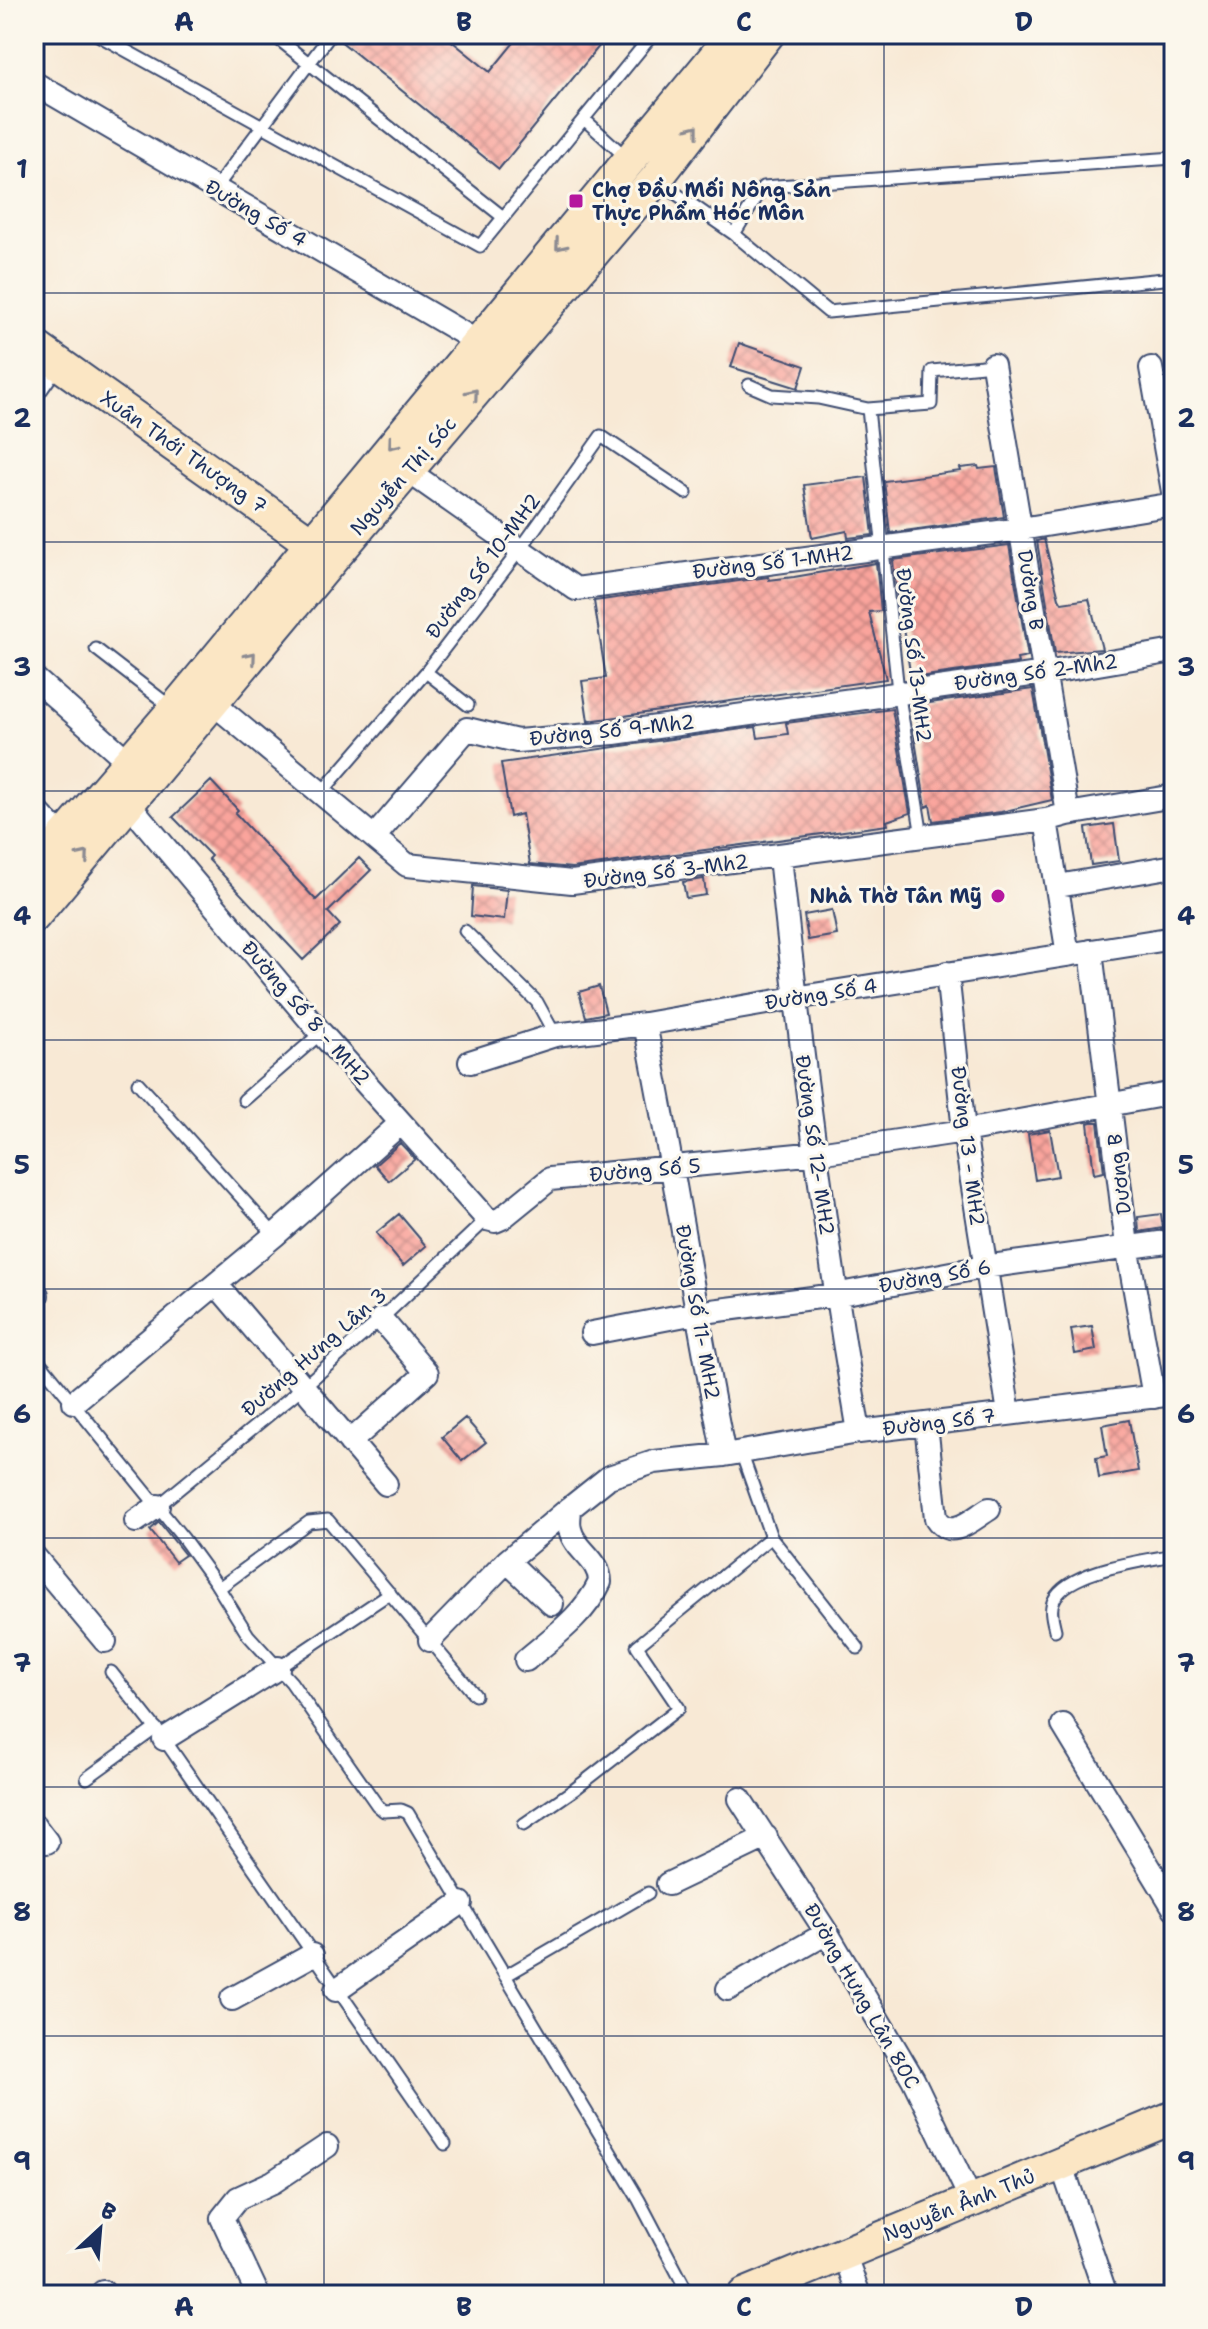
<svg xmlns="http://www.w3.org/2000/svg" width="1208" height="2329" viewBox="0 0 1208 2329" font-family="'Shantell Sans',sans-serif">
  <style>
    .building { fill: url(#building-cross-hatch) }
    .lines { fill: none; stroke-linecap: round; stroke-linejoin: round }
    .lane-casing { stroke: #3c4b70; stroke-width: 15 }
    .street-casing { stroke: #3c4b70; stroke-width: 26 }
    .secondary-casing { stroke: #3c4b70; stroke-width: 36 }
    .lane { stroke: #fff; stroke-width: 11 }
    .street { stroke: #fff; stroke-width: 22 }
    .secondary { stroke: #fbe6c4; stroke-width: 32 }
    .oneway { stroke: #8b8a91 }
    .grid { fill: none; stroke: #1b2f5e; stroke-width: 2; stroke-opacity: 0.55 }
    .poi-dot { fill: #b5179e; stroke: #fbf7ec; stroke-width: 3 }
    .labels { text-anchor: middle; stroke-width: 6; stroke-linejoin: round; paint-order: stroke }
    .poi-label { font-size: 20px; font-weight: bold; fill: #1b2f5e; stroke: #fbf7ec; text-anchor: start }
    .street-label { font-size: 20px; fill: #1b2f5e; stroke: #fbf7ec }
    .neatline { fill: none; stroke: #1b2f5e; stroke-width: 3 }
    .grid-label { font-size: 26px; text-anchor: middle; font-weight: bold; fill: #1b2f5e }
  </style>
  <defs>
    <pattern id="building-cross-hatch" width="8" height="8" patternUnits="userSpaceOnUse" patternTransform="scale(2)"><rect width="8" height="8" fill="#faa49c"/><path d="M0 0l8 8M0 8l8-8" fill="none" stroke="#ca8682"/></pattern>
  </defs>
  <rect width="100%" height="100%" fill="#fbf7ec"/>
  <filter id="ink" filterUnits="userSpaceOnUse"><feTurbulence type="fractalNoise" baseFrequency=".0125" numOctaves="2"/><feDisplacementMap in="SourceGraphic" scale="16" xChannelSelector="R" yChannelSelector="G"/><feConvolveMatrix kernelMatrix="1 2 1 2 8 2 1 2 1" color-interpolation-filters="sRGB"/></filter>
  <filter id="wash" filterUnits="userSpaceOnUse"><feTurbulence type="fractalNoise" baseFrequency=".006" numOctaves="4" result="noise"/><feDisplacementMap in="SourceGraphic" scale="32" xChannelSelector="R" yChannelSelector="G"/><feGaussianBlur stdDeviation="1.8" result="paint"/><feColorMatrix in="noise" values="0 0 0 0 0 0 0 0 0 0 0 0 0 0 0 0 0 1.4 0 .05"/><feComposite in="paint" operator="in"/></filter>
  <g filter="url(#wash)">
    <rect width="100%" height="100%" fill="#f8e9d5"/>
    <g id="blocks">
      <path class="building" d="M339 34H443L490 72 521 34H609L499 169 338 39Z
        M739 343 805 366 798 388 731 367Z
        M978 466 979 469 996 467 1004 517 890 533 884 481 961 471 960 468Z
        M866 477 873 535 848 538 847 531 812 538 804 485Z
        M1044 539 1059 598 1062 603 1089 599 1102 649 1055 653 1037 541Z
        M1009 545 1028 657 1017 659 1018 663 911 678 900 609H898L893 560Z
        M876 563 881 611 869 612 886 679 588 721 582 681 606 678 594 601 768 577 769 580 794 577Z
        M1033 689 1052 800 1001 812 933 821 930 805 926 807 913 728 918 727 915 705Z
        M892 709 910 813 887 821 888 825 572 868 530 864 522 814 510 817 501 763 756 727 758 738 788 734 786 723Z
        M211 781 238 810 235 813 316 900 359 858 371 870 328 912 340 925 303 960 208 859 211 856 173 817Z
        M1114 824 1119 861 1091 865 1086 828Z
        M704 879 706 895 686 898 683 882Z
        M473 886 507 890 504 920 471 916Z
        M832 910 837 935 808 940 804 915Z
        M599 986 606 1013 586 1017 579 992Z
        M1091 1122H1098L1104 1172 1094 1174 1088 1123Z
        M1050 1130 1058 1176 1035 1180 1028 1134Z
        M400 1143 415 1159 389 1181 375 1165Z
        M399 1214 426 1246 403 1266 376 1233Z
        M1161 1214 1163 1228 1139 1232 1138 1217Z
        M1092 1326 1096 1350 1075 1354 1071 1329Z
        M465 1418 486 1442 462 1461 442 1437Z
        M1129 1420 1138 1471 1099 1478 1096 1458 1107 1456 1102 1425Z
        M159 1522 185 1555 175 1562 150 1530Z"/>
    </g>
  </g>
  <g filter="url(#ink)">
    <use href="#blocks" fill-opacity="0" stroke="#3c4b70" stroke-width="2"/>
    <g class="lines">
      <g class="lane-casing">
        <path id="lane" d="M96 34 480 246 653 34
          M272 34 503 217
          M584 119 628 159
          M658 181 734 234 763 187 1174 158
          M215 189 331 34
          M734 234 828 312 1174 278
          M749 385 772 395 818 398 868 409 898 691 922 836
          M868 409 931 404 932 371 993 365
          M96 649 171 707
          M426 672 468 705
          M322 792 426 672 519 551 601 436 686 493
          M465 931 537 1002 555 1035
          M138 1083 275 1235
          M244 1100 321 1033
          M34 1355 183 1538 215 1582 248 1635 291 1682 377 1805 384 1811 401 1810 408 1813 639 2200 689 2295
          M741 1452 771 1537 858 1648
          M158 1506 303 1387 381 1319 487 1219
          M219 1588 309 1522 328 1520 475 1695
          M1055 1630C1053 1621 1049 1609 1054 1600 1068 1570 1144 1561 1174 1555
          M278 1668 390 1593
          M111 1672 164 1739 445 2144
          M87 1778 156 1728
          M524 1824 575 1789 679 1708 637 1646 771 1537
          M505 1976 648 1893"/>
      </g>
      <g class="street-casing">
        <path id="street" d="M34 83 478 342
          M993 365 1068 814
          M1151 368 1174 497
          M34 391 55 361
          M408 471 576 589 1021 529 1174 504
          M34 678 129 762
          M213 703 407 865 572 882 1046 820 1068 814 1174 796
          M128 803 321 1033 487 1219 495 1221 502 1218 550 1179 818 1153 964 1131 1174 1093
          M34 808 63 839
          M1046 820 1068 955
          M375 836 467 729 517 741 614 733 1045 673 1174 651
          M780 857C800 1049 826 1241 859 1432
          M1058 886 1174 866
          M1091 951 1127 1246 1154 1397
          M947 973 964 1131 1009 1413
          M645 1024C674 1168 695 1312 724 1455
          M470 1062 555 1035 645 1024 795 998 1174 938
          M216 1284 386 1484
          M34 1292 37 1295
          M592 1333 696 1313 835 1295 984 1267 1174 1241
          M74 1402 275 1235 401 1123
          M926 1424 936 1518C951 1541 971 1520 989 1509
          M350 1442 427 1373 381 1319
          M136 1521 158 1506
          M34 1556 105 1641
          M507 1561 552 1604
          M430 1640 507 1561 570 1508 609 1477 654 1462 724 1455 859 1432 1174 1394
          M526 1660C553 1637 585 1615 600 1582 600 1559 574 1550 570 1529 568 1522 570 1515 570 1508
          M1063 1725 1174 1908
          M164 1739 278 1668
          M740 1799 827 1933 913 2079 971 2200
          M34 1825 47 1842
          M668 1884 766 1837
          M728 1989 827 1933
          M336 1990 461 1903
          M232 1999 312 1955
          M1061 2163 1106 2295
          M844 2253 859 2295
          M103 2292 104 2295
          M258 2295 222 2218 238 2198 273 2182 327 2146"/>
      </g>
      <g class="secondary-casing">
        <path id="secondary" d="M34 346 328 555
          M34 872 174 710 734 34
          M34 916 333 558 656 179 768 34
          M744 2295 1174 2117"/>
      </g>
      <use href="#lane" class="lane"/>
      <use href="#street" class="street"/>
      <use href="#secondary" class="secondary"/>
    </g>
    <defs><path id="oneway-chevron" d="M-2-3.5L2.5 0L-2 3.5" fill="none" stroke-width="1.6" stroke-linecap="round" stroke-linejoin="round" transform="scale(2)"/></defs>
    <g class="oneway">
      <use href="#oneway-chevron" transform="translate(694 130) rotate(-52)"/>
      <use href="#oneway-chevron" transform="translate(560 245) rotate(130)"/>
      <use href="#oneway-chevron" transform="translate(473 394) rotate(-50)"/>
      <use href="#oneway-chevron" transform="translate(393 444) rotate(130)"/>
      <use href="#oneway-chevron" transform="translate(251 657) rotate(-50)"/>
      <use href="#oneway-chevron" transform="translate(84 856) rotate(-50)"/>
    </g>
  </g>
  <path class="grid" d="M324 34V2295M604 34V2295M884 34V2295M34 293H1174M34 542H1174M34 791H1174M34 1040H1174M34 1289H1174M34 1538H1174M34 1787H1174M34 2036H1174"/>
  <g class="poi-dot">
    <rect x="568" y="193" width="16" height="16" rx="4"/>
    <circle cx="998" cy="896" r="8"/>
  </g>
  <g class="labels">
    <g class="poi-label">
      <text x="592" y="197">Chợ Đầu Mối Nông Sản<tspan x="592" dy="23">Thực Phẩm Hóc Môn</tspan></text>
      <text x="982" y="903" text-anchor="end">Nhà Thờ Tân Mỹ</text>
    </g>
    <g class="street-label">
      <text transform="translate(256 213) rotate(30)" y="7">Đường Số 4</text>
      <text transform="translate(184 452) rotate(35)" y="7">Xuân Thới Thượng 7</text>
      <text transform="translate(403 476) rotate(-49)" y="7">Nguyễn Thị Sóc</text>
      <text transform="translate(773 562) rotate(-7)" y="7">Đường Số 1-MH2</text>
      <text transform="translate(483 566) rotate(-53)" y="7">Đường Số 10-MH2</text>
      <text transform="translate(1031 590) rotate(81)" y="7">Dường B</text>
      <text transform="translate(914 655) rotate(83)" y="7">Đường Số 13-MH2</text>
      <text transform="translate(1036 672) rotate(-8)" y="7">Đường Số 2-Mh2</text>
      <text transform="translate(612 730) rotate(-6)" y="7">Đường Số 9-Mh2</text>
      <text transform="translate(666 871) rotate(-7)" y="7">Đường Số 3-Mh2</text>
      <text transform="translate(821 994) rotate(-9)" y="7">Đường Số 4</text>
      <text transform="translate(306 1013) rotate(49)" y="7">Đường Số 8 - MH2</text>
      <text transform="translate(815 1145) rotate(82)" y="7">Đường Số 12- MH2</text>
      <text transform="translate(968 1146) rotate(83)" y="7">Đường 13 - MH2</text>
      <text transform="translate(645 1170) rotate(-5)" y="7">Đường Số 5</text>
      <text transform="translate(1119 1174) rotate(-97)" y="7">Dương B</text>
      <text transform="translate(935 1276) rotate(-10)" y="7">Đường Số 6</text>
      <text transform="translate(698 1312) rotate(80)" y="7">Đường Số 11- MH2</text>
      <text transform="translate(314 1352) rotate(-41)" y="7">Đường Hưng Lân 3</text>
      <text transform="translate(939 1422) rotate(-7)" y="7">Đường Số 7</text>
      <text transform="translate(862 1996) rotate(60)" y="7">Đường Hưng Lân 80C</text>
      <text transform="translate(959 2205) rotate(-22)" y="7">Nguyễn Ảnh Thủ</text>
    </g>
  </g>
  <rect width="1208" height="2329" fill="none" stroke="#fbf7ec" stroke-width="88"/>
  <g transform="translate(100 2229) rotate(26)" stroke="#fbf7ec" stroke-width="6" paint-order="stroke">
  <path d="M0-6L14 30L0 20L-14 30Z" fill="#1b2f5e"/>
  <text y="-12" font-size="22" font-weight="bold" text-anchor="middle" fill="#1b2f5e">B</text>
  </g>
  <rect x="44" y="44" width="1120" height="2241" class="neatline"/>
  <g class="grid-label">
    <text x="184" y="31">A</text>
    <text x="464" y="31">B</text>
    <text x="744" y="31">C</text>
    <text x="1024" y="31">D</text>
    <text x="22" y="178">1</text>
    <text x="1186" y="178">1</text>
    <text x="22" y="427">2</text>
    <text x="1186" y="427">2</text>
    <text x="22" y="676">3</text>
    <text x="1186" y="676">3</text>
    <text x="22" y="925">4</text>
    <text x="1186" y="925">4</text>
    <text x="22" y="1174">5</text>
    <text x="1186" y="1174">5</text>
    <text x="22" y="1423">6</text>
    <text x="1186" y="1423">6</text>
    <text x="22" y="1672">7</text>
    <text x="1186" y="1672">7</text>
    <text x="22" y="1921">8</text>
    <text x="1186" y="1921">8</text>
    <text x="22" y="2170">9</text>
    <text x="1186" y="2170">9</text>
    <text x="184" y="2316">A</text>
    <text x="464" y="2316">B</text>
    <text x="744" y="2316">C</text>
    <text x="1024" y="2316">D</text>
  </g>
</svg>
